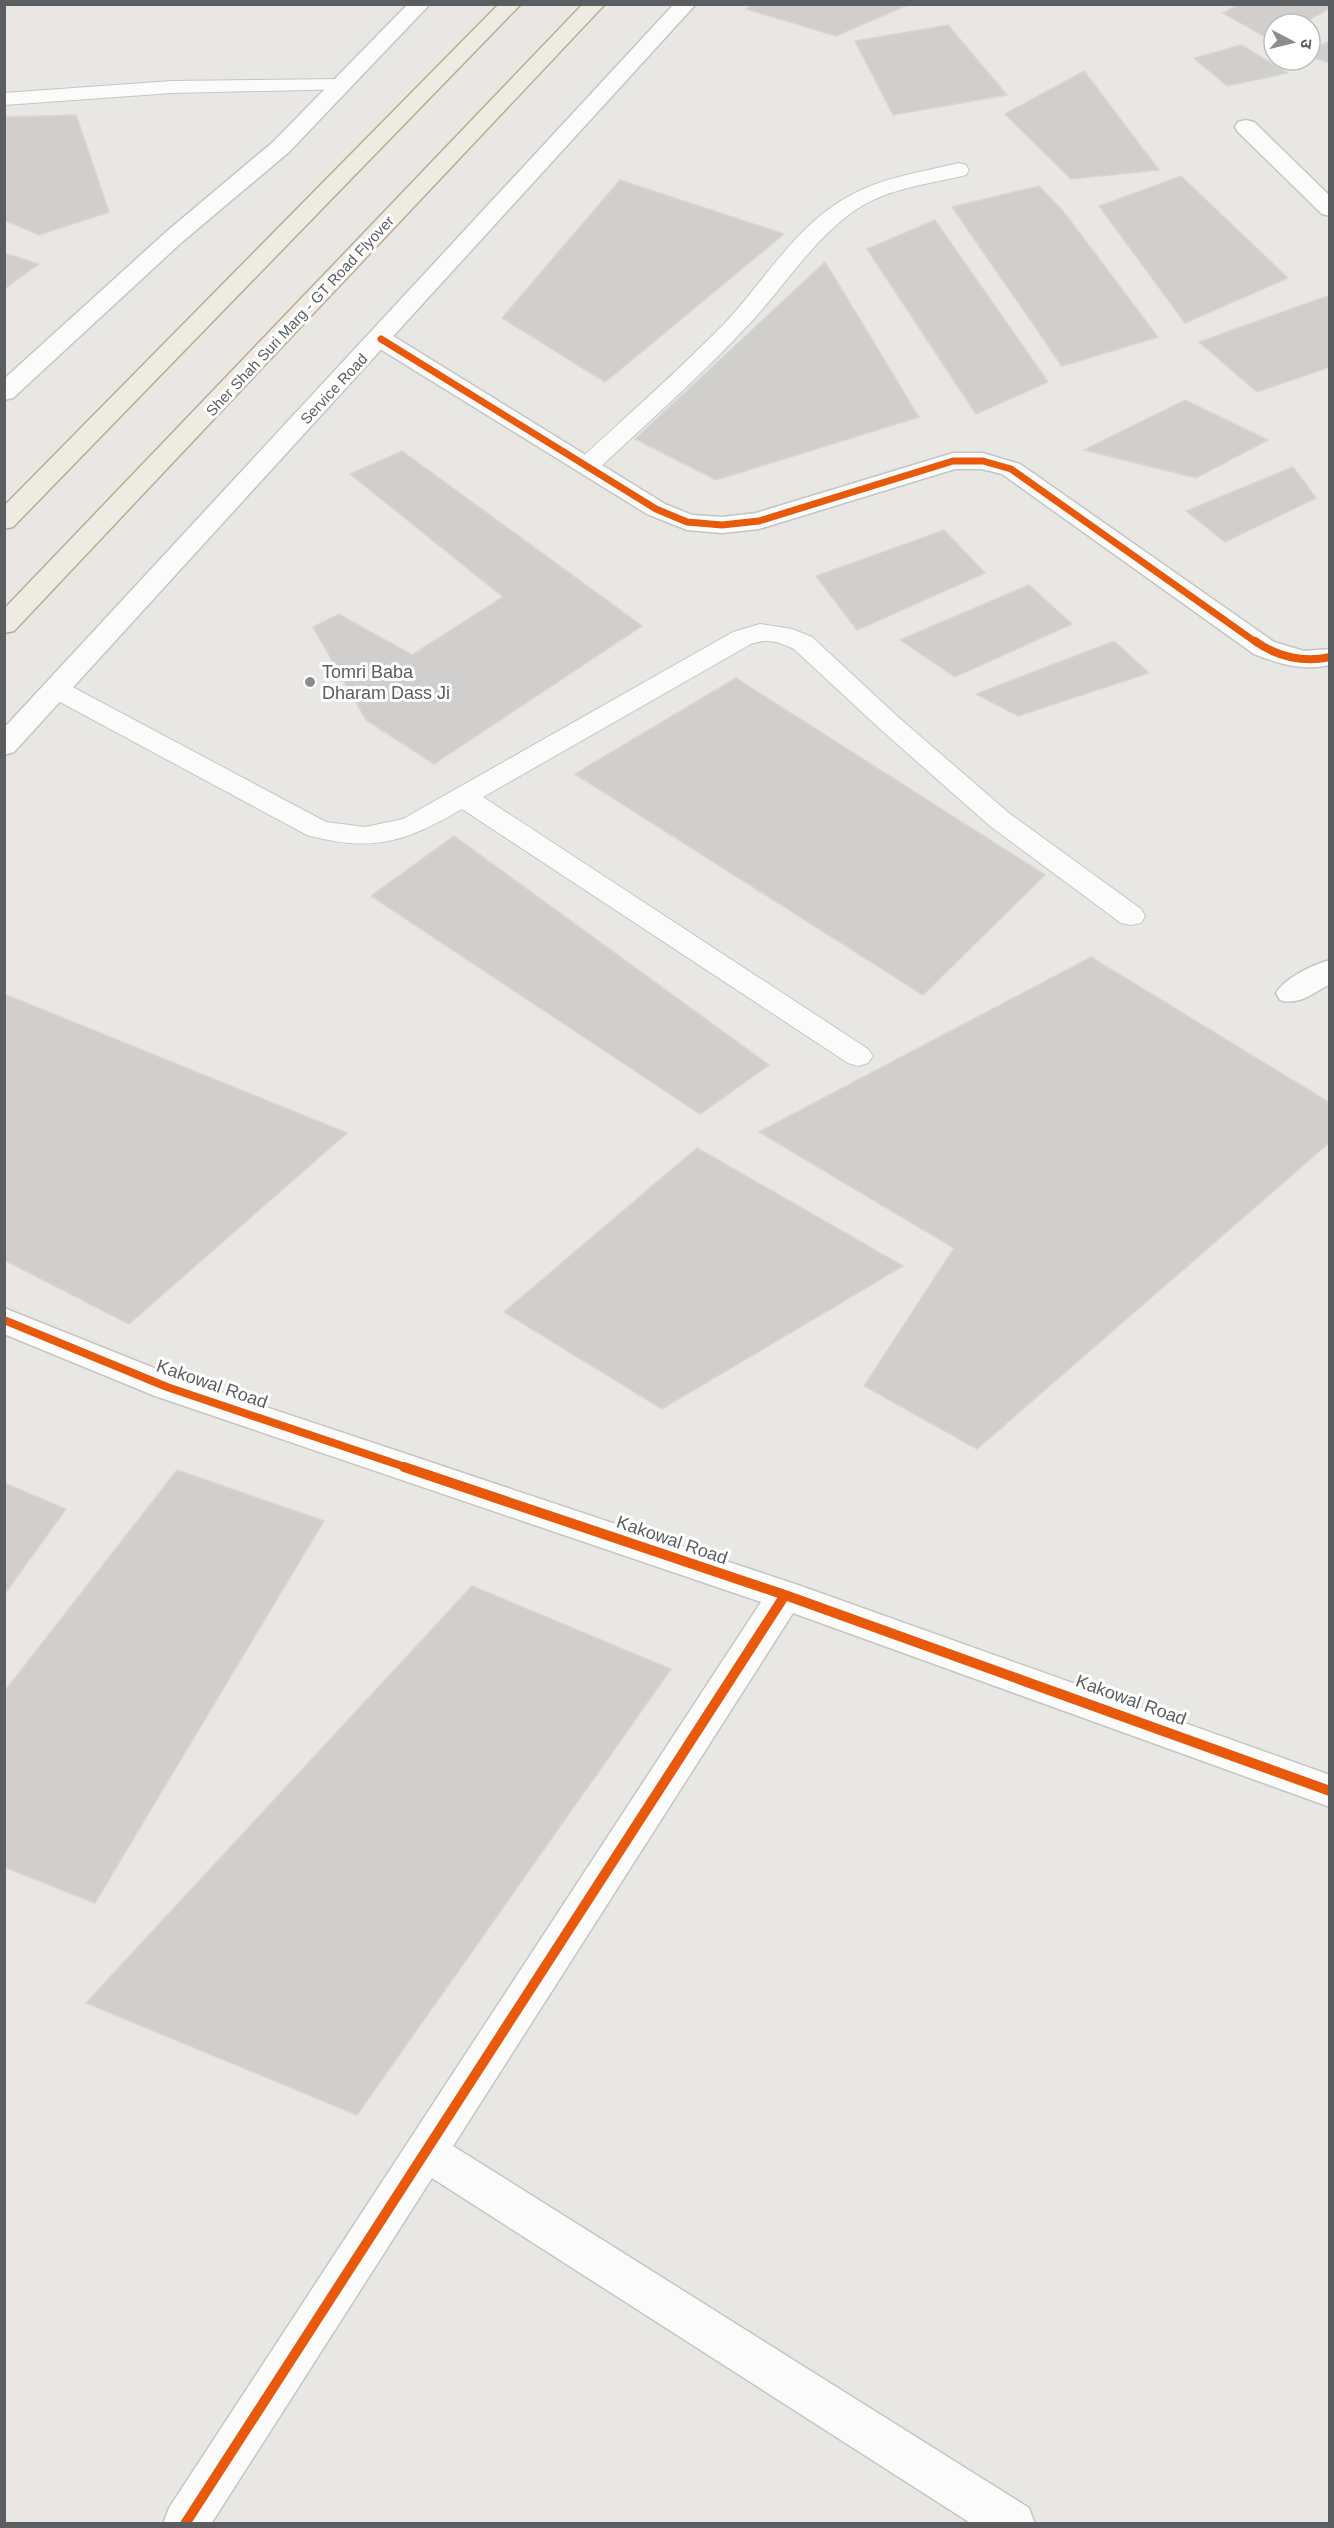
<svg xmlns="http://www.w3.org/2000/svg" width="1334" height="2528" viewBox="0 0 1334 2528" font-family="Arial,'Noto Sans Devanagari',sans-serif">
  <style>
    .building { fill: #d1cfcd; stroke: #d8d6d3; stroke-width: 1.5 }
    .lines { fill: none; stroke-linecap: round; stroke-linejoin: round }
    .service-casing { stroke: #c5c5c4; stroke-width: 2 }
    .minor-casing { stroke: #c5c5c4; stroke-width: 3 }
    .tertiary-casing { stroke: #c5c5c4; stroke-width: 3 }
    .trunk-casing { stroke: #bcac95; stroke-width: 3 }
    .service { fill: #fcfbfb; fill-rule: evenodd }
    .minor { fill: #fcfbfb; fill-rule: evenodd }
    .tertiary { fill: #fcfbfb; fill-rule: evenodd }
    .trunk { fill: #eeebe3; fill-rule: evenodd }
    .cycleway-far2-casing { stroke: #fff; stroke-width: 10 }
    .cycleway-far1-casing { stroke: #fff; stroke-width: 12 }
    .cycleway-casing { stroke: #fff; stroke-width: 14 }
    .cycleway-far2 { stroke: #e8590c; stroke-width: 7 }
    .cycleway-far1 { stroke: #e8590c; stroke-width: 8 }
    .cycleway { stroke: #e8590c; stroke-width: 10 }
    .poi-dot { fill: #8c8e8e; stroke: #fff; stroke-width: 2 }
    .labels { text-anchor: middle; stroke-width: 6; stroke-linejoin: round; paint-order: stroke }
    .far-street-label { font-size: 15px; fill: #5a5e61; stroke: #fff }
    .poi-label { font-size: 18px; fill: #5a5e61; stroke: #fff; text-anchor: start }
    .street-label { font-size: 18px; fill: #5a5e61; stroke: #fff }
  </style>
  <rect width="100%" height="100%" fill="#e9e7e3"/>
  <path class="building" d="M751 4H910L836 36 746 9Z
    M1239 4H1328L1330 8 1302 24H1274V40L1272 41 1223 13Z
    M948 25 1007 95 893 115 855 41Z
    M1330 41V63L1310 57V50Z
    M1241 45 1288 73 1227 86 1194 58Z
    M1084 71 1159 170 1071 179 1005 114Z
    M76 115 109 212 39 235 4 220V117Z
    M1181 176 1288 278 1185 323 1099 206Z
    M620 180 784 234 605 382 502 318Z
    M1039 186 1063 211 1158 337 1062 366 952 207Z
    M935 220 1048 382 976 414 867 249Z
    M4 253 39 264 4 289Z
    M825 262 919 417 716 480 635 439Z
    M1330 295V367L1257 392 1199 342Z
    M1185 400 1268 440 1196 478 1084 450Z
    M402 451 642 626 434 764 366 720 313 627 339 614 412 655 503 597 350 474Z
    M1293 467 1316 498 1225 542 1186 511Z
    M944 530 985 573 857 630 816 576Z
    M1029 585 1072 624 955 677 900 640Z
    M1114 641 1149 673 1018 716 976 694Z
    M736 678 1045 875 923 995 575 774Z
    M454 836 769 1065 700 1114 371 896Z
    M1091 957 1330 1103V1142L977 1449 864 1386 954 1248 759 1132Z
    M4 994 347 1133 129 1324 4 1260Z
    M697 1148 903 1266 662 1409 504 1312Z
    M177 1470 324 1521 95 1903 4 1867V1692Z
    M4 1483 66 1509 4 1595Z
    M472 1586 671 1669 357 2115 86 2003Z"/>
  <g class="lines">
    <g class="service-casing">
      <path id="service" d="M342 79 349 81 352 85 349 89 172 93 4 105V93L172 81Z
        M958 163 966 165 969 170 966 175C929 184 889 188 857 209 814 238 786 284 751 322 702 375 648 422 596 471L587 473 578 471 575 466 578 461C628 415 678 371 725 323 765 280 799 221 853 194 885 177 923 172 958 163Z
        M760 624 792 629 812 637 897 716 1010 814 1141 909 1145 916 1141 923 1131 925 1121 923 990 826 879 728 794 649C779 642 767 638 751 644L483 797 868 1049 873 1056 868 1063 858 1066 848 1063 462 809C405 842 373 853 307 835L47 695 43 689 47 683 56 681 65 683 326 822 365 827 403 819 733 632Z"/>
    </g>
    <g class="minor-casing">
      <path id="minor" d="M1246 120 1254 122 1330 196V216L1322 214 1238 132 1235 127 1238 122Z
        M381 332 390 334 665 504 692 515 722 517 756 513 953 453H983L1020 464 1274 642 1304 651 1330 649V665C1303 671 1279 664 1254 654L1002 474 982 469H955L759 529 722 533 687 530 647 514 372 344 369 339 372 334Z
        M1330 960V984C1313 993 1299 1006 1280 1000L1276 993C1285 978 1312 965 1330 960Z
        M4 1308 179 1378 798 1585 1330 1775V1807L793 1613 453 2146 1029 2508 1035 2524H972L432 2178 211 2524H163L169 2508 761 1602 155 1396 4 1334Z"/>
    </g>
    <g class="tertiary-casing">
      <path id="tertiary" d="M408 4H430L289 152 182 242 13 398 4 400V379L166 232 273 142Z
        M674 4H696L14 752 4 755V728Z"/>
    </g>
    <g class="trunk-casing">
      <path id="trunk" d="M499 4H521L13 527 4 529V506Z
        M583 4H605L14 631 4 633V609Z"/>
    </g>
    <use href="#service" class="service"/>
    <use href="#minor" class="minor"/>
    <use href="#tertiary" class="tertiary"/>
    <use href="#trunk" class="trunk"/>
    <g class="cycleway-far2-casing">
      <path id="cycleway-far2" d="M381 339 656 509 687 522 722 525 759 521 953 461H983L1011 469 1257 643"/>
    </g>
    <g class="cycleway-far1-casing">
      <path id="cycleway-far1" d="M1255 641C1277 657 1304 663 1330 657
        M4 1320 167 1387 408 1468"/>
    </g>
    <g class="cycleway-casing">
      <path id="cycleway" d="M404 1467 785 1595 1330 1791
        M185 2524 785 1595"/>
    </g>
    <use href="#cycleway-far2" class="cycleway-far2"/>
    <use href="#cycleway-far1" class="cycleway-far1"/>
    <use href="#cycleway" class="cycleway"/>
  </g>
  <circle class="poi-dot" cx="310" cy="682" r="6"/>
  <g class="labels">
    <g class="far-street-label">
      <text transform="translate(300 316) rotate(-47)" y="5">Sher Shah Suri Marg - GT Road Flyover</text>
      <text transform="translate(334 389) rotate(-47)" y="5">Service Road</text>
    </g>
    <g class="poi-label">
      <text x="322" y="678">Tomri Baba<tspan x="322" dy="21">Dharam Dass Ji</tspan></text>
    </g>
    <g class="street-label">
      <text transform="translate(212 1384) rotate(19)" y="6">Kakowal Road</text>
      <text transform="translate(672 1540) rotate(19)" y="6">Kakowal Road</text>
      <text transform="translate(1131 1700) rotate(20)" y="6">Kakowal Road</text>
    </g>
  </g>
  <rect width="1334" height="2528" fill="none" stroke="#5a5e61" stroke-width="12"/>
  <g transform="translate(1292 42) rotate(97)"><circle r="28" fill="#ffffff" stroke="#bdbfc0" stroke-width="1.5"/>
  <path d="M0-4.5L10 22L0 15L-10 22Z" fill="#8c8e8e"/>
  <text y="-9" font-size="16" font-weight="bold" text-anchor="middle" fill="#5a5e61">उ</text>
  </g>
</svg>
